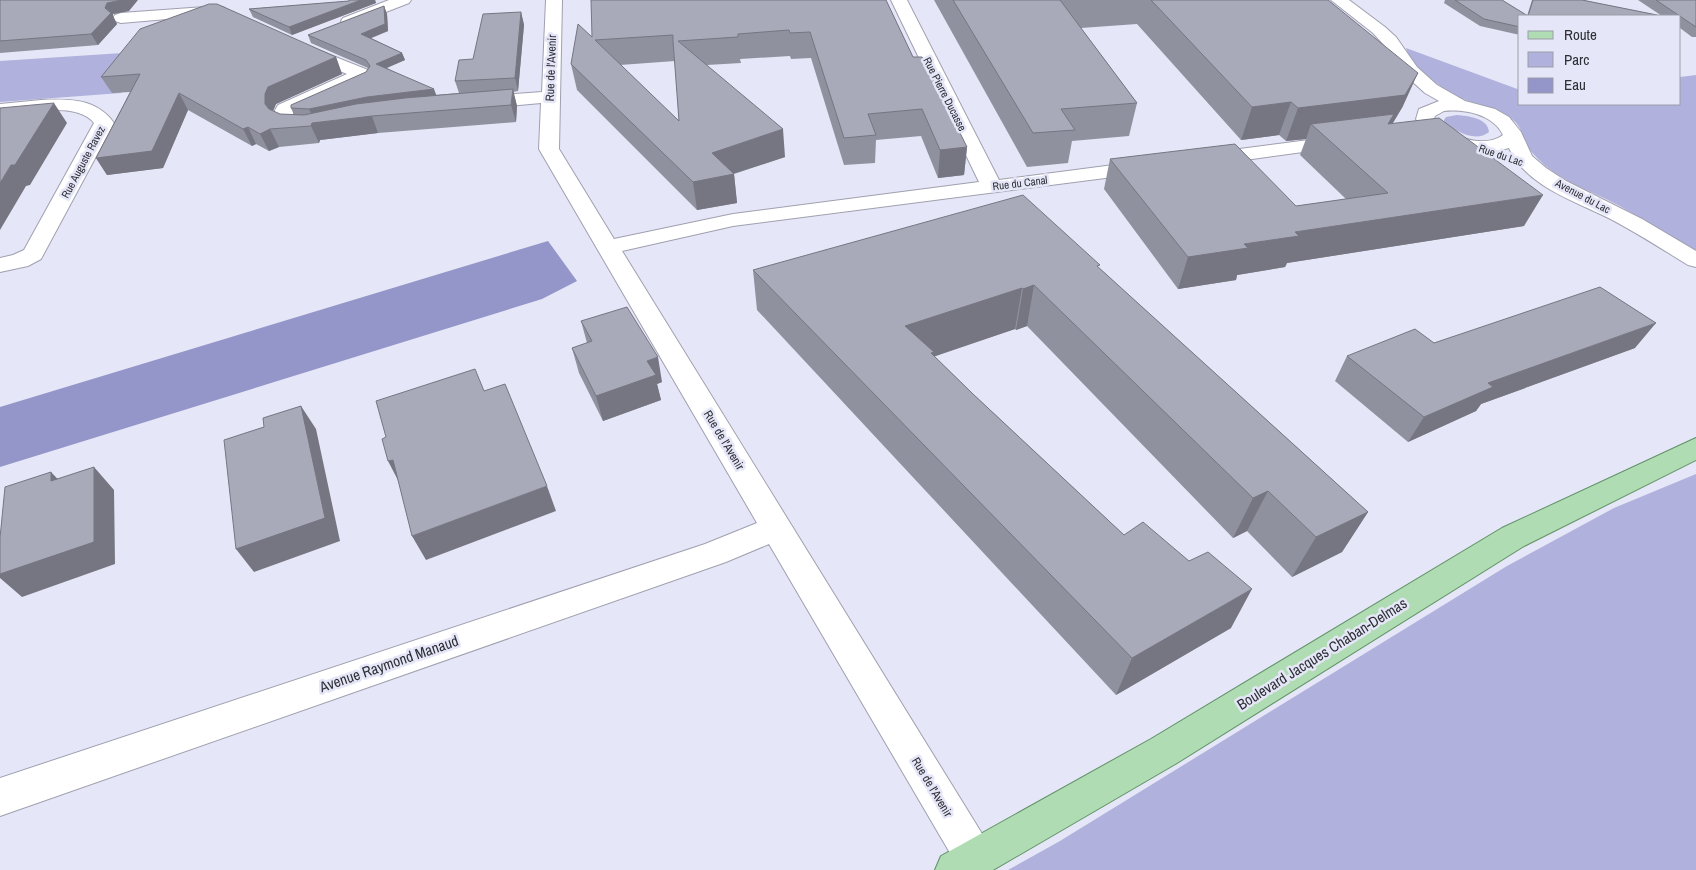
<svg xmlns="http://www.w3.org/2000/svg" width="1696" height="870" viewBox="0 0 1696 870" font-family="'Archivo Narrow',sans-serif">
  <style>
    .green { fill: #b0b1dc }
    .water { fill: #9495c8 }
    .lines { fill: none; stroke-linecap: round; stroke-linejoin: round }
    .minor-casing { stroke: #9fa0af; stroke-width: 2 }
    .major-casing { stroke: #5f9065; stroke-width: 2 }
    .minor { fill: #fff; fill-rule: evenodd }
    .major { fill: #afdcb2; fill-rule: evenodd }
    .wall { fill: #90919f; fill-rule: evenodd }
    .shaded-wall { fill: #767682 }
    .building { fill: #a8a9b9; stroke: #767682; fill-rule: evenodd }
    .labels { text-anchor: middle; stroke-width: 5; stroke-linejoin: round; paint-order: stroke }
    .far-street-label { font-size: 11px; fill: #2e2f35; stroke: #e5e6f7 }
    .street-label { font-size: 12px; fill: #2e2f35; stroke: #e5e6f7 }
    .near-street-label { font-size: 15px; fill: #2e2f35; stroke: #e5e6f7 }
  </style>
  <rect width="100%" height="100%" fill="#e5e6f7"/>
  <path class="green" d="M1406 48 1520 90V104H1680V77L1696 75V253C1667 234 1638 215 1608 200 1587 190 1566 182 1548 168 1542 163 1534 155 1529 149 1522 138 1523 128 1513 120 1498 107 1478 105 1460 98 1444 91 1410 65 1406 48Z
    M153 51 121 93 0 102V61Z
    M1457 115C1468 116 1488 118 1489 132 1475 143 1457 131 1444 123V120L1446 117Z
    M1696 474V870H1008L1060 841 1507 566 1614 508Z"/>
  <path class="water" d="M548 241 577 281 542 299 0 467V407Z"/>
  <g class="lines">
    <g class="minor-casing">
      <path id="minor" d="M389 0H411L409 3 355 24H343L341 21 343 18Z
        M546 0H562L559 149 614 239 733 214 979 182 891 0H907L999 180 1144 161 1151 163 1154 167 1151 171 1144 173 733 226 622 251 989 845 995 859 990 870H960L769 544 726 562 0 816V778L705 544 757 523 539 149 541 103 477 109 470 107 468 103 470 99 477 97 542 92Z
        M1331 0H1349L1385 27 1396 37 1417 67 1437 85 1465 101 1495 109 1509 117 1521 132 1532 156 1546 168 1566 181 1642 219 1696 251V267L1688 265C1665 251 1642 236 1618 223 1582 203 1527 189 1509 148 1475 158 1436 149 1416 119L1419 109 1439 101 1425 93 1405 75 1384 45 1373 33ZM1444 111C1464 109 1493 114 1503 135 1484 149 1448 137 1434 119L1435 116Z
        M219 6 225 8 227 11 225 14 121 23 115 21 113 18 115 15 121 13Z
        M303 44 368 70 371 74 368 78 293 112V118L296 119 321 120 324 124 321 128C305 132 259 134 278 105L347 74 297 53 295 49 297 45Z
        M41 100C69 99 96 98 114 123L41 259 28 266 0 272V258L13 255 24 250 94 123C77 101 25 113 0 116V104Z
        M1340 136 1347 138 1350 142 1347 146 1209 165 1202 163 1199 159 1202 155 1209 153Z"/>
    </g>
    <g class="major-casing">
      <path id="major" d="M1696 438V460L1524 546 1177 763 993 870H935L941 856 1151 739 1502 528Z"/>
    </g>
    <use href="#minor" class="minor"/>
    <use href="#major" class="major"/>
  </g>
  <path class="wall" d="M0 0 129 11 113 14V16L117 24 98 45 0 53Z
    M349 0H375L376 3 292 35 253 17 249 9 349 1Z
    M886 0 913 57 967 147 964 175 938 178 921 136 876 140 875 163 844 165 811 58 791 59 790 56 740 59 741 63 707 65 785 157 734 174 737 203 697 210 577 90 571 64 592 37ZM675 61 679 121 620 65Z
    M934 0H1328L1403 106 1392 124 1524 226 1287 263 1285 267 1237 275 1236 280 1178 289 1104 189 1110 159 1296 206 1346 199 1300 155 1306 139 1286 141 1279 135 1241 140 1137 24 1081 28 1137 103 1129 136 1072 141 1068 163 1027 167Z
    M1445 0H1502L1527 16 1532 0H1582L1657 15 1520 16V35L1480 26 1444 3Z
    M1638 0H1696V37H1692L1680 28V16H1662Z
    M384 6 387 14 388 31 371 38 402 53 405 60 387 68 436 95 459 93 455 81 473 59 521 12 524 25 518 91 513 92 517 106 516 122 378 133 320 140 319 143 279 147 269 151 256 144 252 146 188 110 163 168 107 175 96 158 130 92 112 93 101 77 336 57 342 74 276 104 273 111 280 114 294 115 291 108 366 72 368 68 311 43 308 35Z
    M1099 268 1368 512 1342 552 1292 577 1247 531 1233 538 1027 326 1016 330 1015 329 934 356 973 394 1124 535 1231 628 1116 695 757 310 753 270Z
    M581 321 662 382 657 384 661 400 603 421 579 373 572 348 587 343Z
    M1434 343 1635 348 1481 404 1476 411 1408 442 1335 381 1347 356Z"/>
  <path class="shaded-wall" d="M122 0H138L129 11 113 14V16L117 24 98 45 91 34 107 3Z
    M361 0H375L376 3 292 35 289 27Z
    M384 6 387 14 388 31 364 41 361 34Z
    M521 12 524 25 518 91 515 78Z
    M402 53 405 60 379 71 376 64Z
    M336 57 342 74 276 104 273 111 274 121 265 104V94L268 87Z
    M1418 73 1403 106 1390 128 1311 124 1306 139 1286 141 1298 108Z
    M434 89 437 97 313 117 309 109 367 97Z
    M513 89 517 106 516 122 511 105Z
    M179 93 188 110 163 168 107 175 96 158Z
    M1291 102 1279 135 1241 140 1252 107Z
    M54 103 67 123 30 185 26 186 0 230V183L11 165Z
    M372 116 378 133 320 140 319 143 311 126 312 123Z
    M248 127 256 144 252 146 243 129Z
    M270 129 279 147 269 151 260 134Z
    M783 129 785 157 729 175 734 174 737 203 697 210 693 182 712 153Z
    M967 147 964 175 938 178 940 150Z
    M1543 195 1524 226 1287 263 1285 267 1237 275 1236 280 1178 289 1188 257 1295 232Z
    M1034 285 1027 326 1016 330 1023 289Z
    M1022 288 1015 329 933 357 905 326Z
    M1656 323 1635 348 1481 404 1476 411 1408 442 1424 417 1488 383Z
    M658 357 662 382 657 384 661 400 603 421 596 396 647 361Z
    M301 406 316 429 340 541 254 572 236 549Z
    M393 460 401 486 388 461Z
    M94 467 114 490 115 564 22 597 0 578V574Z
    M51 472 73 495 51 481Z
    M547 486 556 511 426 560 412 536Z
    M1268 491 1247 531 1233 538 1253 498Z
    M1368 512 1342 552 1292 577 1316 537Z
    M1252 589 1231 628 1116 695 1132 658Z"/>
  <path class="building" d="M0 0H122L107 3 105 8 111 13 91 34 0 41Z
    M349 0H361L289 27 249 9 349 1Z
    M591 0H886L913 57H922L967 147 940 150 922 109 868 114 876 135 844 138 810 32 790 33 789 30 738 34V37L678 41 783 129 712 153 734 174 693 182 571 64 578 24 592 37ZM673 35V41L679 121 595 40Z
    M953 0H1060L1137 103 1061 109 1075 130 1033 133Z
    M1151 0H1328L1418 73 1405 95 1298 108 1291 102 1252 107Z
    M1455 0H1502L1528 16H1520V27L1484 19Z
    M1533 0H1582L1657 15V16H1528Z
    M1656 0H1696V27Z
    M209 4H217L336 57 268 87 265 94V104L269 109 280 114 304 115 356 104 405 98 513 89 511 105 372 116 312 123 311 126 270 129 260 134 248 127 243 129 179 93 152 151 96 158 140 74 101 77 140 29Z
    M384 6 385 24 361 34 402 53 376 64 434 89 367 97 309 109 291 108V105L366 72 370 66 366 60 308 35Z
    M521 12 515 78 455 81 459 60 473 59 483 14Z
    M54 103 15 165H11L0 183V108Z
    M1394 114 1388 124 1439 118 1543 195 1295 232 1299 236 1244 244 1248 248 1188 257 1110 159 1235 144 1296 206 1388 193 1311 124Z
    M1023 195 1100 265 1097 266 1368 512 1316 537 1268 491 1253 498 1034 285 1023 289 1022 288 905 326 934 352 931 353 973 394 1124 535 1143 522 1189 561 1208 552 1252 589 1132 658 753 270Z
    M1600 287 1656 323 1488 383 1493 387 1424 417 1347 356 1415 329 1434 343Z
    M627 307 658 357 647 361 656 375 596 396 572 348 592 341 581 321Z
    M475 369 484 391 505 384 547 486 412 536 393 460 388 461 382 439 386 437 376 401Z
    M301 406 325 518 236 549 224 440 264 427 263 418Z
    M94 467V542L0 574V538L5 487 51 472V481Z"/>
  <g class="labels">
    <g class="far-street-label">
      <text transform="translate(945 94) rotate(63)" y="4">Rue Pierre Ducasse</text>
      <text transform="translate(1501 155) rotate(19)" y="4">Rue du Lac</text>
      <text transform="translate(83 162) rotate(-62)" y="4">Rue Auguste Ravez</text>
      <text transform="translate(1020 183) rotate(-7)" y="4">Rue du Canal</text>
      <text transform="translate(1583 196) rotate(28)" y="4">Avenue du Lac</text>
    </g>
    <g class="street-label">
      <text transform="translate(551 68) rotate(-88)" y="4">Rue de l'Avenir</text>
      <text transform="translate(724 440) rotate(59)" y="4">Rue de l'Avenir</text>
      <text transform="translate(932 787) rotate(59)" y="4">Rue de l'Avenir</text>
    </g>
    <g class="near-street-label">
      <text transform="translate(1322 654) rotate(-32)" y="5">Boulevard Jacques Chaban-Delmas</text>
      <text transform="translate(389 664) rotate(-19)" y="5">Avenue Raymond Manaud</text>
    </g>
  </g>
  <rect x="1518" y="15" width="162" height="90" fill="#e5e6f7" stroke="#9c9da9"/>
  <rect x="1528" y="31" width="25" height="8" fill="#afdcb2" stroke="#9c9da9"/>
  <text x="1564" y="40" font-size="15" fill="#2e2f35">Route</text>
  <rect x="1528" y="52" width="25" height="15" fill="#b0b1dc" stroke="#9c9da9"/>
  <text x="1564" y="65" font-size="15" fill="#2e2f35">Parc</text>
  <rect x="1528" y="78" width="25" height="15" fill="#9495c8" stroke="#9c9da9"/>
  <text x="1564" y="90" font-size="15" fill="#2e2f35">Eau</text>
</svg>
